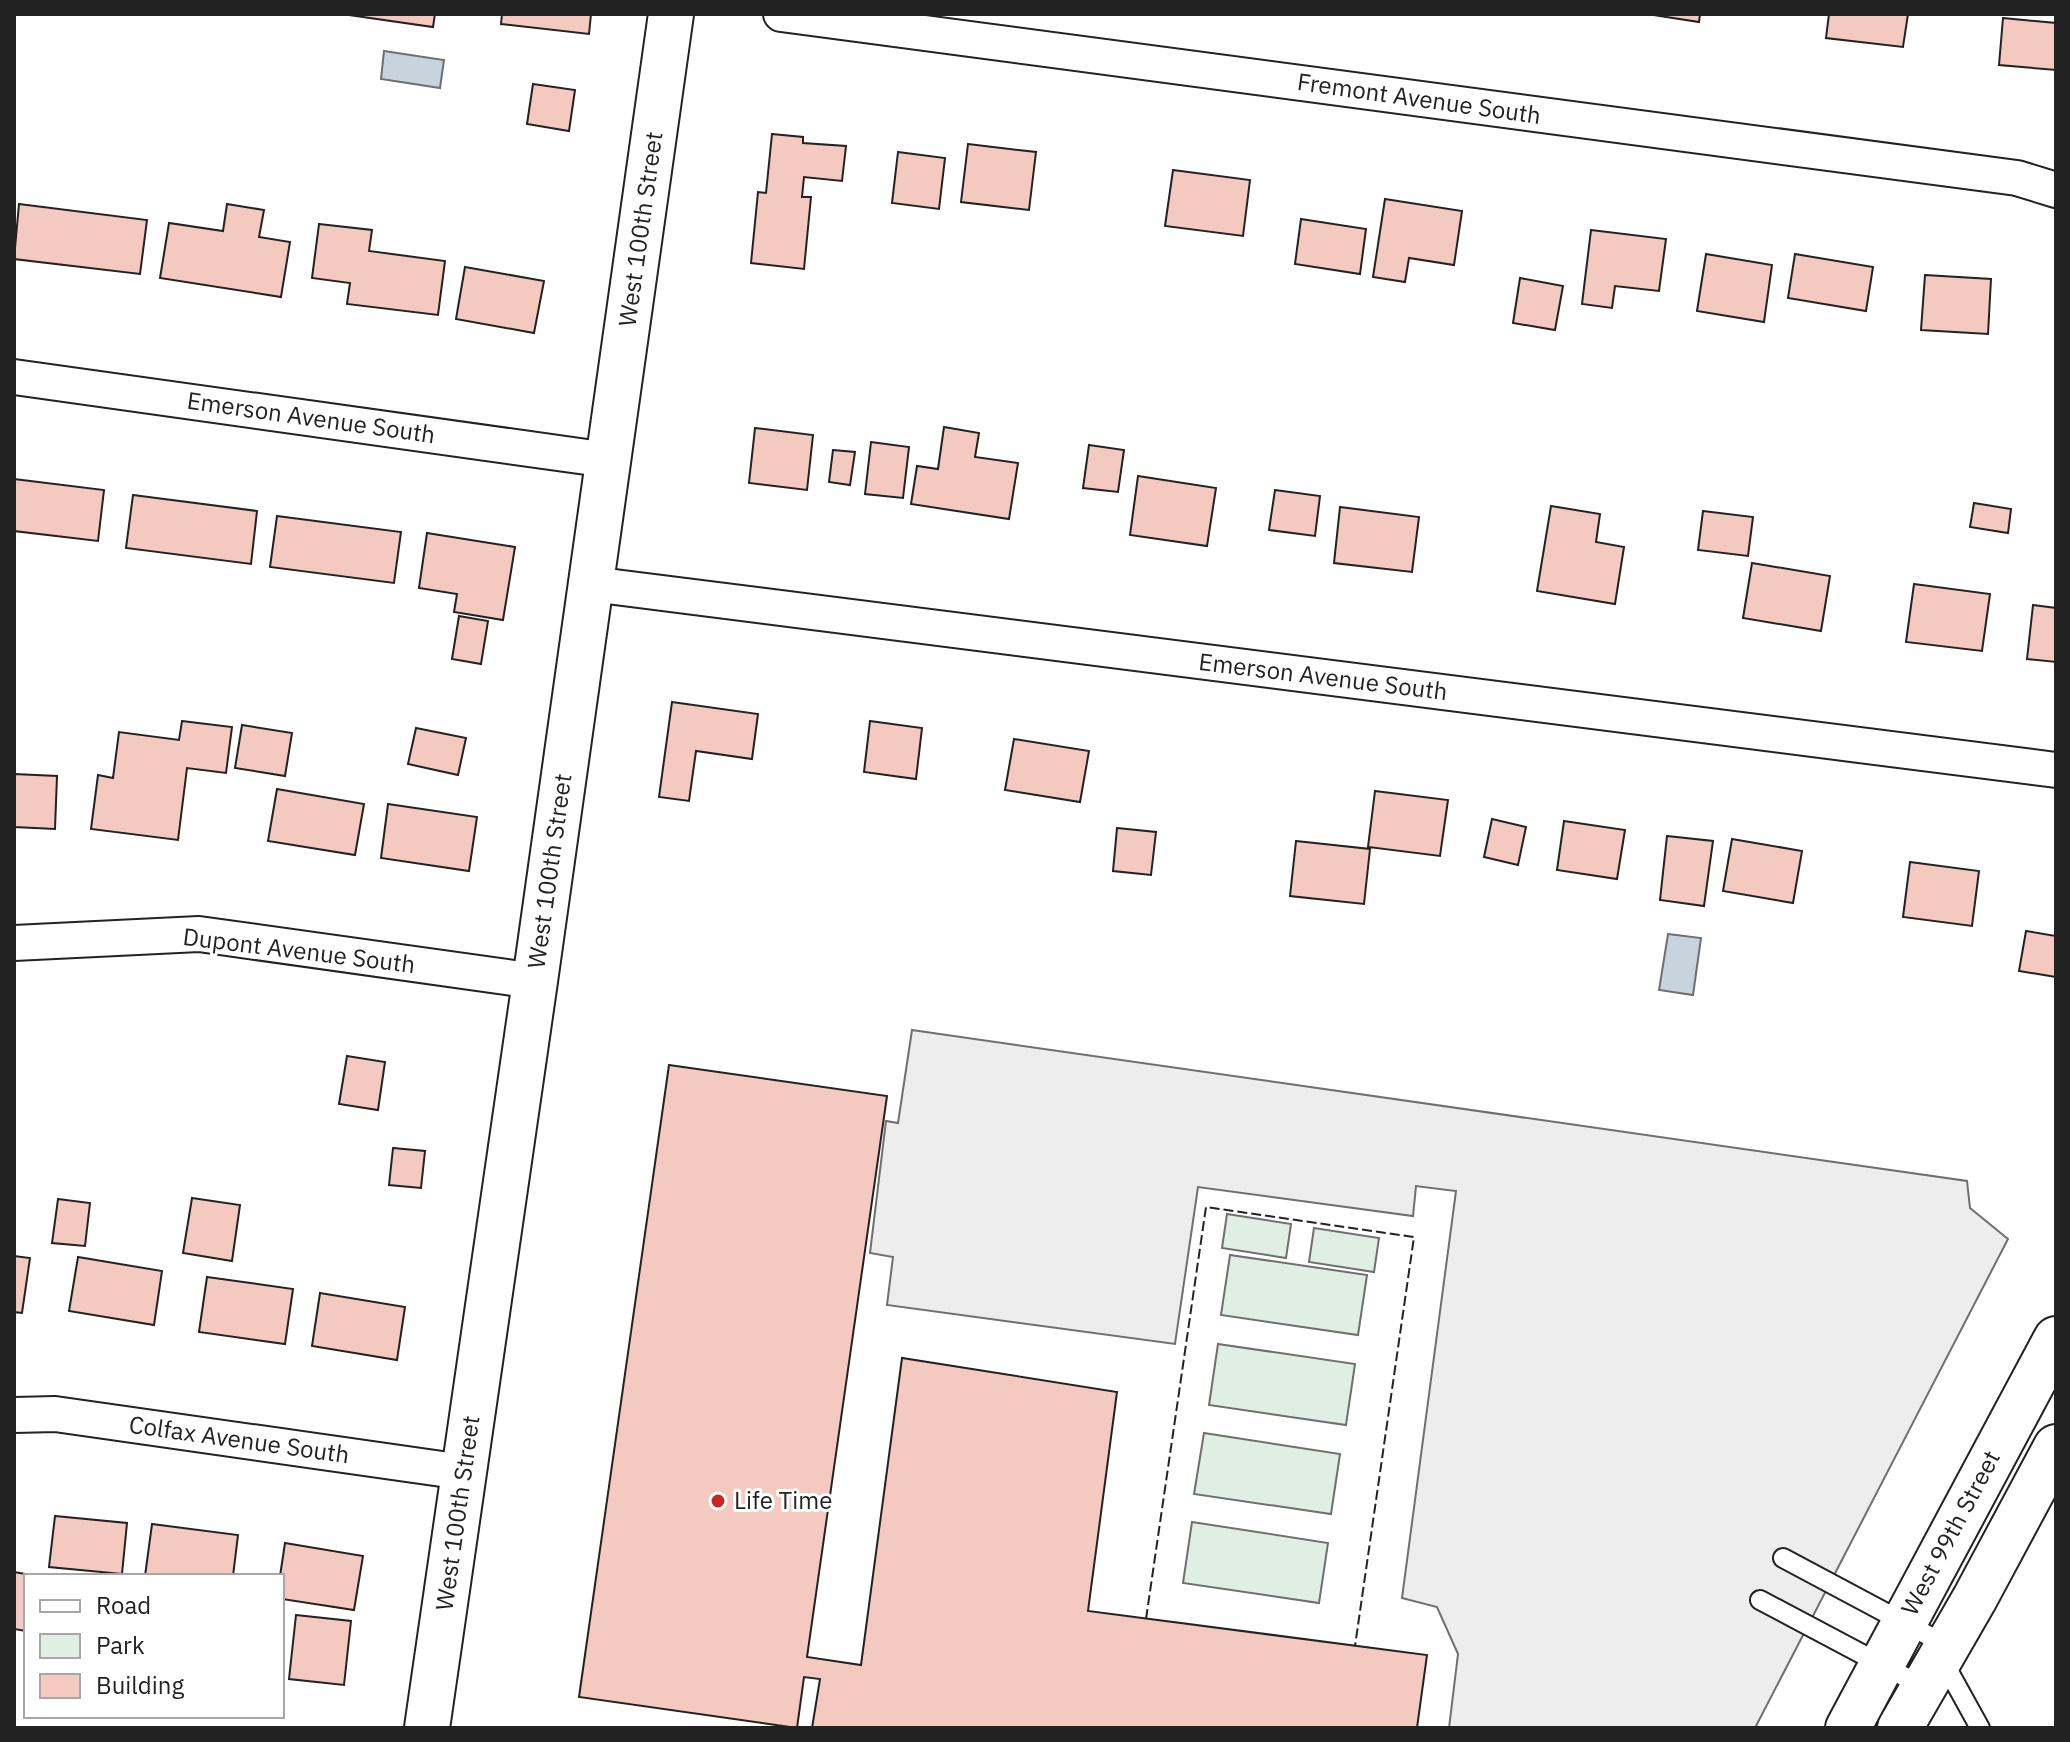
<svg xmlns="http://www.w3.org/2000/svg" width="2070" height="1742" viewBox="0 0 2070 1742" font-family="'IBM Plex Sans',sans-serif">
  <style>
    .green { fill: #e0efe3; stroke: #6f6f6f; stroke-width: 2 }
    .parking { fill: #ededed; stroke: #6f6f6f; stroke-width: 2 }
    .water { fill: #c7d3dd; stroke: #6f6f6f; stroke-width: 2 }
    .building { fill: #f3c9c0; stroke: #222; stroke-width: 2 }
    .lines { fill: none; stroke-linecap: round; stroke-linejoin: round }
    .lane-casing { stroke: #222; stroke-width: 22 }
    .street-casing { stroke: #222; stroke-width: 38 }
    .secondary-casing { stroke: #222; stroke-width: 48 }
    .lane { stroke: #fff; stroke-width: 18 }
    .street { stroke: #fff; stroke-width: 34 }
    .secondary { stroke: #fff; stroke-width: 44 }
    .fence { stroke: #222; stroke-width: 2; stroke-dasharray: 10 4; stroke-linecap: butt }
    .poi-dot { fill: #c62828; stroke: #fff; stroke-width: 3 }
    .labels { text-anchor: middle; stroke-width: 6; stroke-linejoin: round; paint-order: stroke }
    .street-label { font-size: 24px; fill: #222; stroke: #fff }
    .poi-label { font-size: 24px; fill: #222; stroke: #fff; text-anchor: start }
  </style>
  <rect width="100%" height="100%" fill="#fff"/>
  <path class="green" d="M1227 1214 1291 1224 1286 1258 1222 1248Z
    M1314 1228 1379 1238 1374 1272 1309 1262Z
    M1230 1255 1367 1275 1358 1335 1221 1315Z
    M1218 1344 1355 1364 1346 1425 1209 1405Z
    M1204 1433 1340 1454 1331 1514 1194 1494Z
    M1192 1522 1328 1543 1319 1603 1183 1583Z"/>
  <path class="parking" d="M912 1030 1967 1181 1970 1208 2008 1239 1755 1728H1449L1458 1654 1437 1607 1402 1598 1456 1191 1416 1186 1413 1216 1198 1187 1175 1344 887 1305 893 1257 870 1253 886 1121 898 1123Z"/>
  <path class="water" d="M384 51 444 60 440 88 381 79Z
    M1668 934 1701 938 1693 995 1659 990Z"/>
  <path class="building" d="M342 14H435L433 27Z
    M502 14H591L589 34 501 24Z
    M1647 14H1700L1699 22Z
    M1829 14H1908L1903 47 1826 38Z
    M2003 18 2056 23V70L1999 65Z
    M533 84 575 90 569 131 527 124Z
    M772 134 803 137V143L846 146 842 181 804 177 802 197H811L804 269 751 263 758 192 766 193Z
    M968 144 1036 152 1029 210 961 202Z
    M898 152 945 158 939 209 892 203Z
    M1173 170 1250 180 1243 236 1165 226Z
    M1385 199 1462 211 1454 265 1409 258 1405 282 1373 277Z
    M19 204 147 220 140 274 14 259Z
    M227 204 264 210 259 237 290 242 281 297 160 278 169 223 223 231Z
    M1301 219 1366 229 1360 274 1295 264Z
    M319 224 372 230 369 251 445 261 438 315 347 304 350 283 312 278Z
    M1591 230 1666 239 1659 291 1615 286 1612 308 1582 304Z
    M1706 254 1772 265 1764 322 1697 311Z
    M1795 254 1873 267 1866 311 1788 298Z
    M465 267 544 281 534 333 456 319Z
    M1925 275 1991 279 1988 334 1921 330Z
    M1520 278 1563 286 1555 330 1513 323Z
    M944 427 979 433 975 457 1018 463 1009 519 911 504 917 466 938 469Z
    M755 428 813 435 807 490 749 483Z
    M871 442 909 447 903 498 865 494Z
    M1089 445 1124 450 1118 492 1083 488Z
    M833 450 855 452 850 485 829 482Z
    M1138 476 1216 488 1207 546 1130 535Z
    M14 479 104 490 98 541 14 531Z
    M1275 490 1320 496 1315 536 1269 530Z
    M133 495 257 511 251 564 126 548Z
    M1974 503 2011 509 2008 533 1970 527Z
    M1551 506 1600 514 1596 542 1624 547 1615 604 1537 591Z
    M1340 507 1419 517 1412 572 1334 563Z
    M1703 511 1753 517 1748 556 1698 550Z
    M277 516 401 532 394 583 270 567Z
    M427 533 515 547 503 620 454 612 457 594 419 588Z
    M1752 563 1830 576 1821 631 1743 618Z
    M1914 584 1990 594 1982 651 1906 642Z
    M2033 605 2056 608V662L2027 659Z
    M459 616 488 621 481 664 452 659Z
    M672 702 758 714 752 759 696 751 689 801 659 797Z
    M182 721 232 727 226 773 187 768 178 840 91 829 98 775 113 778 119 732 179 740Z
    M870 721 922 728 916 779 864 772Z
    M242 725 292 733 285 776 235 768Z
    M416 728 466 738 458 775 408 764Z
    M1014 739 1089 751 1080 802 1005 790Z
    M14 774 57 776 55 829 14 827Z
    M277 789 364 804 355 855 268 841Z
    M1375 791 1448 800 1440 856 1368 847Z
    M388 804 477 817 469 871 381 858Z
    M1492 819 1526 827 1518 865 1484 857Z
    M1564 821 1625 830 1617 879 1557 870Z
    M1117 828 1156 832 1151 875 1113 871Z
    M1667 836 1713 841 1704 906 1660 900Z
    M1732 839 1802 851 1793 903 1723 891Z
    M1296 841 1370 849 1364 904 1290 896Z
    M1910 862 1979 871 1972 926 1903 917Z
    M2026 931 2056 936V977L2019 971Z
    M347 1056 385 1062 378 1110 339 1104Z
    M669 1065 887 1096 807 1657 861 1665 902 1358 1117 1392 1088 1611 1427 1655 1417 1728H812L820 1679 804 1677 797 1728 579 1697Z
    M393 1148 425 1151 421 1188 389 1185Z
    M192 1198 240 1205 232 1261 183 1253Z
    M58 1199 90 1203 85 1246 52 1243Z
    M14 1256 30 1258 22 1313 14 1312Z
    M78 1257 162 1271 154 1325 69 1311Z
    M207 1277 293 1289 285 1344 199 1332Z
    M320 1293 405 1307 397 1360 312 1346Z
    M55 1516 127 1523 122 1574 49 1567Z
    M152 1524 238 1535 233 1576H145Z
    M285 1543 363 1556 354 1610 282 1599V1576H280Z
    M14 1572 37 1576H26V1631L14 1629Z
    M296 1615 351 1621 344 1685 289 1679Z"/>
  <g class="lines">
    <g class="lane-casing">
      <path id="lane" d="M1783 1558 1948 1646
        M1760 1600 1924 1687
        M1943 1661 1980 1728"/>
    </g>
    <g class="street-casing">
      <path id="street" d="M781 14 2017 178 2056 190
        M14 377 608 460
        M591 584 2056 770
        M14 943 199 934 535 981
        M14 1415 55 1414 463 1472"/>
    </g>
    <g class="secondary-casing">
      <path id="secondary" d="M427 1728 535 981 671 14
        M1848 1728 2056 1339
        M1900 1728 1975 1598 2056 1447"/>
    </g>
    <use href="#lane" class="lane"/>
    <use href="#street" class="street"/>
    <use href="#secondary" class="secondary"/>
    <path class="fence" d="M1146 1619 1206 1207 1414 1237 1355 1646"/>
  </g>
  <circle class="poi-dot" cx="718" cy="1501" r="8"/>
  <g class="labels">
    <g class="street-label">
      <text transform="translate(1419 99) rotate(8)" y="8">Fremont Avenue South</text>
      <text transform="translate(641 229) rotate(-82)" y="8">West 100th Street</text>
      <text transform="translate(311 418) rotate(8)" y="8">Emerson Avenue South</text>
      <text transform="translate(1323 677) rotate(7)" y="8">Emerson Avenue South</text>
      <text transform="translate(550 871) rotate(-82)" y="8">West 100th Street</text>
      <text transform="translate(299 951) rotate(7)" y="8">Dupont Avenue South</text>
      <text transform="translate(239 1440) rotate(8)" y="8">Colfax Avenue South</text>
      <text transform="translate(458 1513) rotate(-82)" y="8">West 100th Street</text>
      <text transform="translate(1951 1533) rotate(-62)" y="8">West 99th Street</text>
    </g>
    <g class="poi-label">
      <text x="734" y="1509">Life Time</text>
    </g>
  </g>
  <rect width="2070" height="1742" fill="none" stroke="#222222" stroke-width="32"/>
  <rect x="24" y="1574" width="260" height="144" fill="#ffffff" stroke="#a7a7a7" stroke-width="2"/>
  <rect x="40" y="1600" width="40" height="12" fill="#ffffff" stroke="#a7a7a7" stroke-width="2"/>
  <text x="96" y="1614" font-size="24" fill="#222222">Road</text>
  <rect x="40" y="1634" width="40" height="24" fill="#e0efe3" stroke="#a7a7a7" stroke-width="2"/>
  <text x="96" y="1654" font-size="24" fill="#222222">Park</text>
  <rect x="40" y="1674" width="40" height="24" fill="#f3c9c0" stroke="#a7a7a7" stroke-width="2"/>
  <text x="96" y="1694" font-size="24" fill="#222222">Building</text>
</svg>
